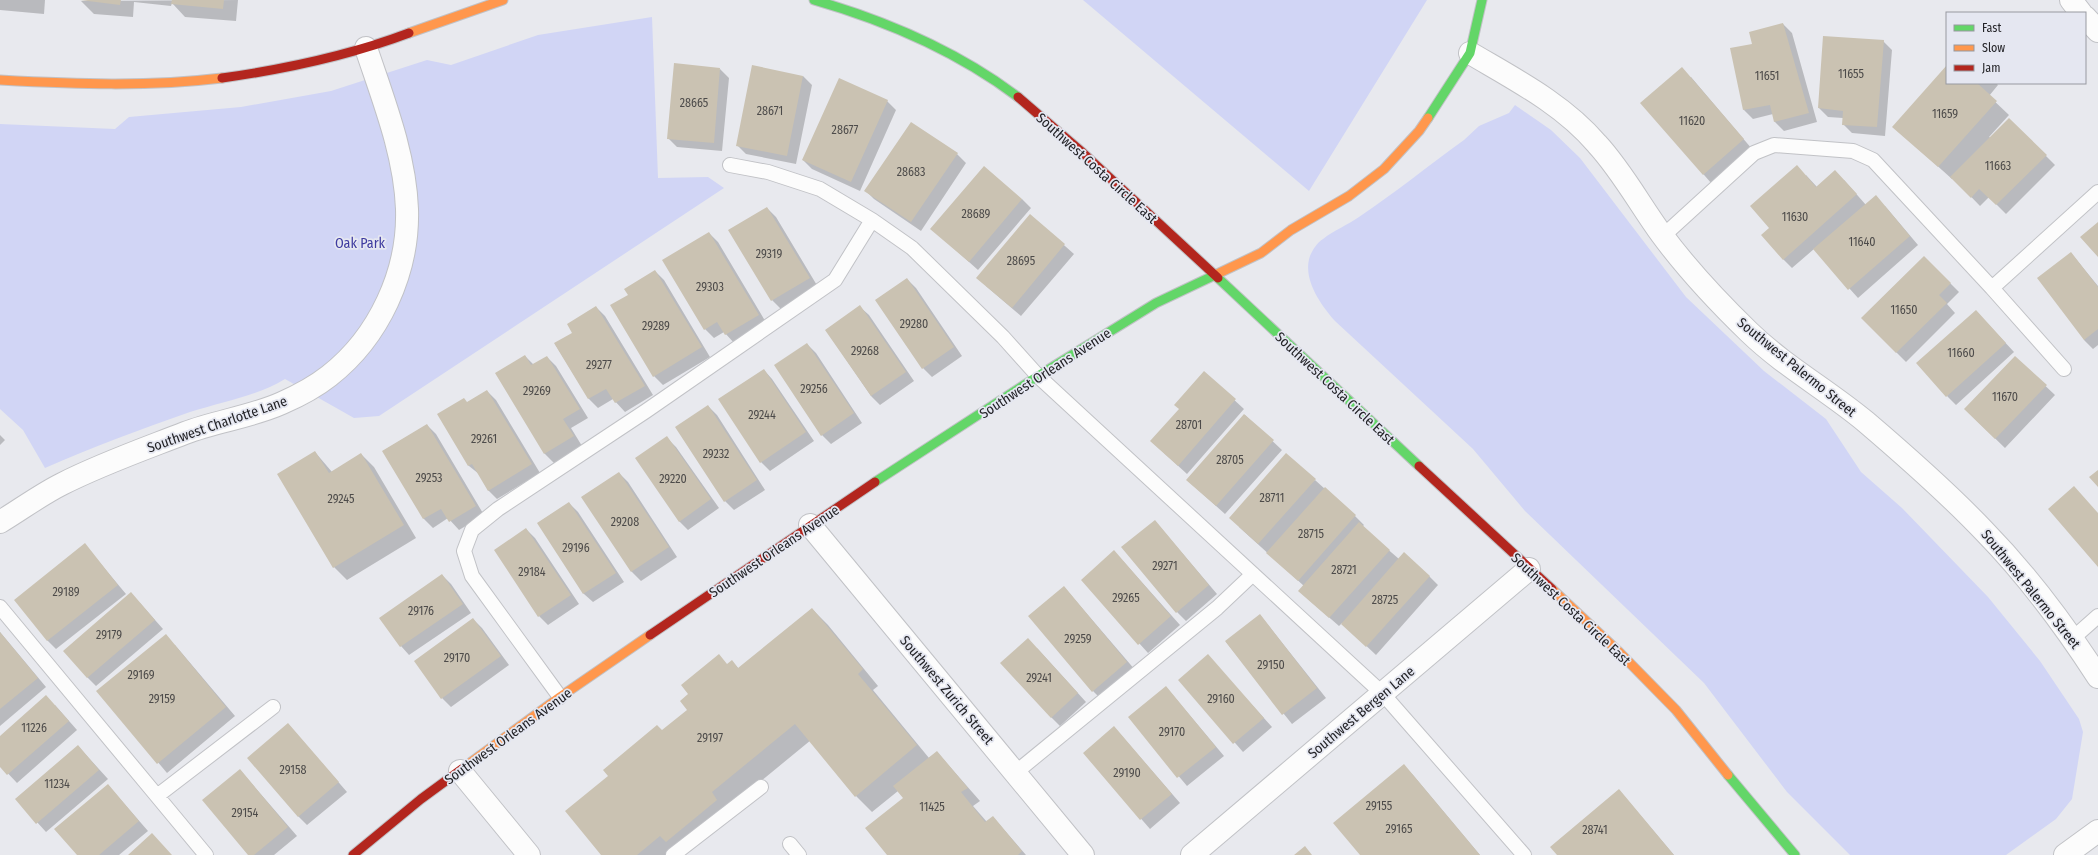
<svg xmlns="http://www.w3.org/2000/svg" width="2098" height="855" viewBox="0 0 2098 855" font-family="'Fira Sans Condensed',sans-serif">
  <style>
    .green { fill: #d1d5f5 }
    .shadow { fill: #0003 }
    .building { fill: #cac2b2 }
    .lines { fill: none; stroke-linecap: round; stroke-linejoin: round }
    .lane-casing { stroke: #c1c2c6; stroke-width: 16 }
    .street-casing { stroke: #c1c2c6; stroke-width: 24 }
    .fast-casing { stroke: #c1c2c6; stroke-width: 11 }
    .slow-casing { stroke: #c1c2c6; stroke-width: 11 }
    .jam-casing { stroke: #c1c2c6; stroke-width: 11 }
    .lane { stroke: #fcfcfc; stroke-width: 14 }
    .street { stroke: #fcfcfc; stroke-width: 22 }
    .fast { stroke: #63d668; stroke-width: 9 }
    .slow { stroke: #ff974d; stroke-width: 9 }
    .jam { stroke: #b3261e; stroke-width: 9 }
    .labels { text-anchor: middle; stroke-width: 3.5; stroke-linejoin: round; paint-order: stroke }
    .number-label { font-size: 12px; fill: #4d4b4a }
    .street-label { font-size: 14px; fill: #232327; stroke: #e5e7f1 }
    .park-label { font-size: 14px; fill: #3e3ba0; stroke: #e5e7f1 }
  </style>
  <rect width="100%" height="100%" fill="#e8e9ee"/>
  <path class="green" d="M1083 0H1427L1309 191Z
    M652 17 658 178 708 177 724 188 379 416 354 418 285 379C257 396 222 402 190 412 141 429 93 447 45 468L23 430 0 409V124L115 129 129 117 241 107 331 91 427 60 451 65 538 35Z
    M1515 105 1551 130 1580 158 1686 297 1764 371 1826 419 1861 472 1902 508 1988 597 2040 661 2079 719 2083 732 2072 799 2056 819 2006 855H1850L1787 792 1704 683 1525 511 1473 449 1335 321C1321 305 1302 279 1310 256 1313 249 1317 243 1323 239 1334 230 1348 225 1359 217 1395 193 1429 165 1464 140L1479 126 1509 113Z"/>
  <path class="shadow" d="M0 0H45L44 14 0 10Z
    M238 0 236 21 185 17 172 3 171 6 134 2 133 17 94 14 81 1Z
    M1783 24 1792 33 1817 122 1784 131 1775 122 1773 114 1753 119 1744 110 1753 44Z
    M1883 41 1892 50 1885 136 1852 133 1843 124V118L1828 117 1819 108Z
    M1947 66V83H1996L1998 85 1989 96 2009 115 1989 137 1991 138 2009 119 2055 165 2006 214 1989 197 1980 206 1953 178 1952 179 1894 127Z
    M720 69 729 78 722 151 677 147 668 138Z
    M803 76 812 85 796 164 746 154 737 145Z
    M1691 77 1752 149 1712 184 1641 103Z
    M887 101 896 110 860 191 812 169 803 160Z
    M957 154 966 163 921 231 874 199 865 190Z
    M1806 175 1817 187 1844 180 1866 205 1885 206 1918 245 1858 298 1814 249 1792 268 1783 259 1770 228Z
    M1022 199 1031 208 978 270 932 229Z
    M767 208 776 217 818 287 781 309 772 300Z
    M1030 215 1074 254 1021 316 986 286Z
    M709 233 718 242 767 324 735 344 724 332 714 338 705 329Z
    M2071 253 2098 286V345L2093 349 2084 340Z
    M1924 257 1959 292 1947 304 1955 313 1906 362 1862 318Z
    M655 271 664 280 710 357 663 385 654 376 629 295Z
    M907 279 916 288 962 356 932 377 923 368 876 300Z
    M596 307 605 316 653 395 625 412 613 399 598 408 589 399 555 344 573 333Z
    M860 307 869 315 914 381 880 405 871 396 826 330Z
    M1976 311 2014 352 1956 405 1947 396Z
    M807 344 816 353 862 423 831 444 822 435Z
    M525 356 534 365 547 357 556 366 588 418 571 428 582 446 554 463 545 454 497 373Z
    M2015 357 2055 395 2005 448 1974 418Z
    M764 370 772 379 814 441 770 471 761 462Z
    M1204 372 1244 409 1187 474 1151 441 1180 409Z
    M487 391 496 400 540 473 497 499 488 490 479 474 469 466 438 414 467 403Z
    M708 406 717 415 765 490 734 510 725 501 676 427Z
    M1245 415 1282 450 1225 514 1187 480Z
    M427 425 436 434 484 515 459 530 448 518 433 528 424 519 383 451Z
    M0 435 5 440 0 445Z
    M667 438 676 447 719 508 688 530 679 521Z
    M315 452 332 472 361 454 374 467 416 538 347 580 334 567Z
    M619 473 628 482 677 557 641 581 632 572 582 497Z
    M1315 480 1355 516 1364 525 1362 527 1399 559 1429 576 1438 585 1376 655 1342 623 1339 626 1308 599 1304 586 1239 527Z
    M569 503 578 512 624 582 593 602 584 594 538 523Z
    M1155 521 1217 594 1186 621 1177 612Z
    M526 529 535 538 579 604 548 625 539 616Z
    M85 545 126 594 56 649 47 640Z
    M1123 561 1180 625 1148 653 1082 580Z
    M442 575 451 584 471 613 409 655 401 646Z
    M1064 587 1136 671 1102 700 1093 691Z
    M140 603 163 629 96 686 87 677Z
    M812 609 828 625 878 686 873 690 929 758 937 752 980 801 973 806 987 822 993 817 1026 855H889L904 798 898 791 872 812 856 796 811 740 727 809 733 816 685 855H602L662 731 688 710 732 661 739 669Z
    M1260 615 1326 698 1292 724 1226 642Z
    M473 619 482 628 509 665 451 707 442 698Z
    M0 632 46 687 0 726Z
    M175 645 235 716 167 773 98 691Z
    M1037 648 1086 702 1060 726 1051 717Z
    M1208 656 1272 727 1243 752 1180 680Z
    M1166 687 1224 756 1187 786 1129 717Z
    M55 705 77 730 17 783 0 765V737Z
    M288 724 347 792 307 825 298 816Z
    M1114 727 1180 803 1150 829 1084 753Z
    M78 746 108 779 46 832 16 799Z
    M1404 766 1413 775 1480 855H1361Z
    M240 770 297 836 274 855H249Z
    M108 785 148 831 119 855H78Z
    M1619 790 1674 855H1558Z"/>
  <path class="building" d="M80 0H121L120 5Z
    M172 0H224L223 9 171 4Z
    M1783 23 1809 113 1774 122 1770 105 1743 110 1730 48 1752 44 1749 32Z
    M1823 36 1884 40 1877 127 1842 125 1843 111 1818 108Z
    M674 63 720 68 714 143 667 139Z
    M752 65 803 76 787 156 736 146Z
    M1947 65V83H1977L1997 101 1938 167 1892 127Z
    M1682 67 1744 139 1703 175 1640 103Z
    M839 78 888 100 851 182 802 160Z
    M2009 118 2047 155 1996 205 1979 189 1971 198 1950 177Z
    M911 122 958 153 911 222 864 191Z
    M1797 165 1816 187 1835 170 1857 194 1783 260 1761 235 1769 228 1750 206Z
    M984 166 1022 199 969 262 930 229Z
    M1876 195 1910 236 1848 290 1813 249Z
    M767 207 810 278 771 301 728 230Z
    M1030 214 1065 244 1012 308 976 278Z
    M2098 222V257L2080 237Z
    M709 232 759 315 725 335 717 322 704 330 662 260Z
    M2071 252 2098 287V329L2084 340 2037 278Z
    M1924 256 1951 283 1939 295 1947 303 1896 353 1861 318Z
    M655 270 702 347 653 377 610 305 628 295 624 289Z
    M907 278 954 347 922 369 875 300Z
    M860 305 906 372 871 396 825 330Z
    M596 306 645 386 615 403 606 389 588 399 554 343 572 333 567 324Z
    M1976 310 2006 343 1946 397 1916 363Z
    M807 343 854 413 821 436 774 365Z
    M525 355 531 365 547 356 580 409 563 419 574 436 544 454 495 373Z
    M2015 356 2047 385 1995 439 1964 409Z
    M764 369 806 432 760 463 718 399Z
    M1204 371 1236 399 1178 466 1150 441 1179 409 1174 405Z
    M487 390 532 464 488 491 472 464 468 466 437 414 464 398 467 402Z
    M708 405 757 480 724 502 675 427Z
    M1244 414 1274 440 1216 506 1186 480Z
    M427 424 476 506 449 522 441 509 423 519 382 451Z
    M667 436 711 499 679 522 635 458Z
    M315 451 329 473 361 453 404 525 333 568 277 474Z
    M1286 453 1316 479 1258 544 1229 518Z
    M2098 470V487L2089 477Z
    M619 472 669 547 631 572 581 497Z
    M2074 486 2098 513V567L2048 509Z
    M1325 487 1356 515 1298 581 1266 553Z
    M569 502 616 573 583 594 537 523Z
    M1155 520 1209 585 1176 613 1121 547Z
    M1359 522 1390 550 1329 618 1298 591Z
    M526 528 571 595 538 617 494 550Z
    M85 543 118 585 47 641 14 600Z
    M1114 550 1171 616 1138 645 1081 580Z
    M1404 552 1430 576 1366 647 1341 624Z
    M442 574 463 604 400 647 379 618Z
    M1064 586 1127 662 1092 692 1028 616Z
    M131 592 155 620 87 678 63 651Z
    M812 608 863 669 858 674 917 745 855 797 795 724 712 792 717 800 666 842 660 836 637 855H601L565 811 608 776 603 770 657 725 662 730 687 710 680 701 688 694 681 685 719 654 727 664 732 660 738 668Z
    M1260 614 1317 688 1282 715 1225 641Z
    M473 618 501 656 441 699 414 661Z
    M0 632 38 678 0 709Z
    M166 634 226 707 157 764 96 691Z
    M1028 638 1078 693 1051 718 1000 663Z
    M1208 654 1264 718 1233 744 1178 680Z
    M1166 686 1216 747 1177 778 1128 717Z
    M46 695 69 721 7 775 0 767V736Z
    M288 723 339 782 298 817 247 758Z
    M1114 726 1172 794 1140 820 1083 753Z
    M78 745 99 770 36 824 15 799Z
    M937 751 968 788 961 792 985 822 993 816 1022 851 1018 855H887L865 828 903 798 893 786Z
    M1404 764 1424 788 1480 855H1360L1333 823Z
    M240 769 288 827 254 855H248L202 800Z
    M108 784 139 821 99 855H77L54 829Z
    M1619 789 1674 855H1557L1550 847Z
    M152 833 172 855H128Z
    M1305 846 1312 855H1294Z"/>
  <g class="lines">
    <g class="lane-casing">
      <path id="lane" d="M730 165 768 172 820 189 872 220 912 248 1003 337 1038 376 1383 694 1524 855
        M1663 236 1754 153 1774 145 1853 151 1873 160 1992 288 2064 369
        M1992 288 2098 192
        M0 607 157 796 273 707
        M2072 639 2098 616
        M560 697 472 576 464 551 472 530 498 509 646 411 835 280 872 220
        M1015 773 1217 608 1253 574
        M157 796 206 855
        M790 844 799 855
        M673 855 761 787"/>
    </g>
    <g class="street-casing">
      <path id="street" d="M2071 0 2081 13
        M2085 17 2098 31
        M1470 53C1514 79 1563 104 1597 144 1622 171 1640 205 1662 235 1688 270 1718 302 1749 332 1784 366 1829 391 1866 422 1907 457 1948 493 1985 532 2027 575 2065 626 2098 677
        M0 522C20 510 40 495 62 484 101 464 144 449 185 433 216 421 251 417 282 403 298 396 315 387 329 376 379 337 409 272 407 209 405 154 383 99 366 48
        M810 525 1083 855
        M460 771 529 855
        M1192 855 1529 569
        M2065 855 2098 831"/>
    </g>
    <g class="fast-casing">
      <path id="fast" d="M814 0C887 21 957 51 1018 97
        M1428 118 1470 53 1482 0
        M1218 278 1419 466
        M875 482 1038 376 1156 303 1215 275
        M1728 775 1795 855"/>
    </g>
    <g class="slow-casing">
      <path id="slow" d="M409 33 503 0
        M0 80C75 84 148 87 222 78
        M1215 275 1261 253 1291 230 1349 196 1384 169 1419 131 1428 118
        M1552 589 1619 652 1676 710 1728 775
        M466 766 560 697 650 635"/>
    </g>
    <g class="jam-casing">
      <path id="jam" d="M222 78C286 69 348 56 409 33
        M1018 97 1083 153 1218 278
        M1419 466 1552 589
        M650 635 875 482
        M353 855 421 799 466 766"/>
    </g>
    <use href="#lane" class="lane"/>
    <use href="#street" class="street"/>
    <use href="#fast" class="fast"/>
    <use href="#slow" class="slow"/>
    <use href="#jam" class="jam"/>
  </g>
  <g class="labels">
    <g class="number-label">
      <text x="1851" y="78">11655</text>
      <text x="1767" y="80">11651</text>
      <text x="694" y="107">28665</text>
      <text x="770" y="115">28671</text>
      <text x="1945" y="118">11659</text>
      <text x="1692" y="125">11620</text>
      <text x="845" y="134">28677</text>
      <text x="1998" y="170">11663</text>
      <text x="911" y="176">28683</text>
      <text x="976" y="218">28689</text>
      <text x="1795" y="221">11630</text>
      <text x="1862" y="246">11640</text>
      <text x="769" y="258">29319</text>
      <text x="1021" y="265">28695</text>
      <text x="710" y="291">29303</text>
      <text x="1904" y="314">11650</text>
      <text x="914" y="328">29280</text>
      <text x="656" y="330">29289</text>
      <text x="865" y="355">29268</text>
      <text x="1961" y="357">11660</text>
      <text x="599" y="369">29277</text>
      <text x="814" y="393">29256</text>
      <text x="537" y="395">29269</text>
      <text x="2005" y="401">11670</text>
      <text x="762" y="419">29244</text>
      <text x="1189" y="429">28701</text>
      <text x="484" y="443">29261</text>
      <text x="716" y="458">29232</text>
      <text x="1230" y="464">28705</text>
      <text x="429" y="482">29253</text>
      <text x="673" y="483">29220</text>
      <text x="1272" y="502">28711</text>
      <text x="341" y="503">29245</text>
      <text x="625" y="526">29208</text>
      <text x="1311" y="538">28715</text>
      <text x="576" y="552">29196</text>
      <text x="1165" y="570">29271</text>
      <text x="1344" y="574">28721</text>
      <text x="532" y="576">29184</text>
      <text x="66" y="596">29189</text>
      <text x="1126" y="602">29265</text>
      <text x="1385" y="604">28725</text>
      <text x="421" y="615">29176</text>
      <text x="109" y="639">29179</text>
      <text x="1078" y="643">29259</text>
      <text x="457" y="662">29170</text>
      <text x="1271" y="669">29150</text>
      <text x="141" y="679">29169</text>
      <text x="1039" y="682">29241</text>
      <text x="162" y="703">29159</text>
      <text x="1221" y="703">29160</text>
      <text x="34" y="732">11226</text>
      <text x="1172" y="736">29170</text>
      <text x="710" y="742">29197</text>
      <text x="293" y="774">29158</text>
      <text x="1127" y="777">29190</text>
      <text x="57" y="788">11234</text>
      <text x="1379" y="810">29155</text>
      <text x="932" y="811">11425</text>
      <text x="245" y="817">29154</text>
      <text x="1399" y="833">29165</text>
      <text x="1595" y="834">28741</text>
    </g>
    <g class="street-label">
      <text transform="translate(1097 168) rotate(42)" y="5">Southwest Costa Circle East</text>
      <text transform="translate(1797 367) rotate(39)" y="5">Southwest Palermo Street</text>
      <text transform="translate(1045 373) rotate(-33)" y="5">Southwest Orleans Avenue</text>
      <text transform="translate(1335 388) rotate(43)" y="5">Southwest Costa Circle East</text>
      <text transform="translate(217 424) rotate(-19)" y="5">Southwest Charlotte Lane</text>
      <text transform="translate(774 551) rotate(-34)" y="5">Southwest Orleans Avenue</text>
      <text transform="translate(2031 589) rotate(51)" y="5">Southwest Palermo Street</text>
      <text transform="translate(1571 609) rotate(43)" y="5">Southwest Costa Circle East</text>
      <text transform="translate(947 690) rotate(50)" y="5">Southwest Zurich Street</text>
      <text transform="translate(1361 712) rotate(-40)" y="5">Southwest Bergen Lane</text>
      <text transform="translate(508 736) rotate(-36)" y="5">Southwest Orleans Avenue</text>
    </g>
    <g class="park-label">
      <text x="360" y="248">Oak Park</text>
    </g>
  </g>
  <rect x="1946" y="12" width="140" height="72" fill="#e5e7f1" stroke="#9799a0"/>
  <rect x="1954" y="25" width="20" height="6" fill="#63d668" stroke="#9799a0"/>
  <text x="1982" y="32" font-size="12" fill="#232327">Fast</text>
  <rect x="1954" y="45" width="20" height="6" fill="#ff974d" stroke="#9799a0"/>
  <text x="1982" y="52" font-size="12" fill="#232327">Slow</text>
  <rect x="1954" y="65" width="20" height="6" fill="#b3261e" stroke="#9799a0"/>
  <text x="1982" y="72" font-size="12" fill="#232327">Jam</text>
</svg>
